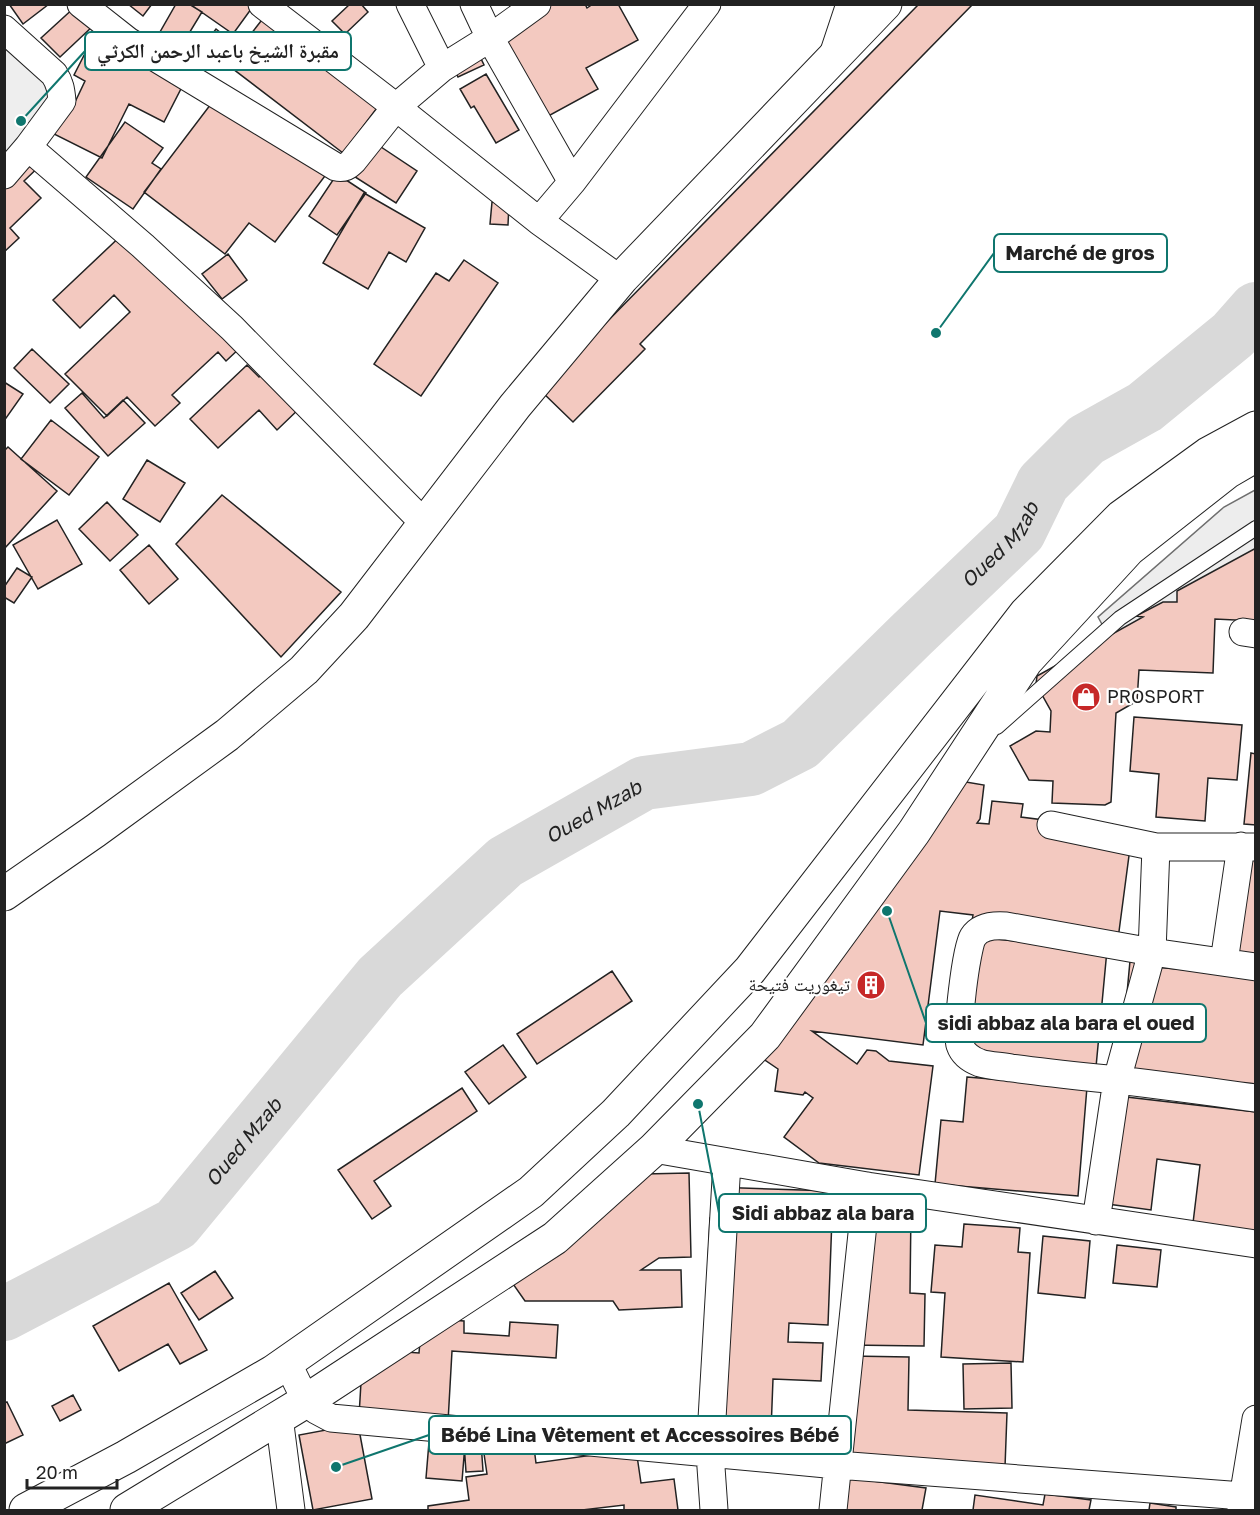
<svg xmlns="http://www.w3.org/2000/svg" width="1260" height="1515" viewBox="0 0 1260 1515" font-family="'Golos Text','Noto Naskh Arabic',sans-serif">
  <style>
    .green { fill: #eee; stroke: #6f6f6f; stroke-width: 1.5 }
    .parking { fill: #ededed; stroke: #6f6f6f; stroke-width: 1.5 }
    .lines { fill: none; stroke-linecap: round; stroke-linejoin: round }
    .river { stroke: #d9d9d9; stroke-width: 54 }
    .building { fill: #f3c9c0; stroke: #222; stroke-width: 1.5 }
    .lane-casing { stroke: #222; stroke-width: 16 }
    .street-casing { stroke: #222; stroke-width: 29 }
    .secondary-casing { stroke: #222; stroke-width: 35 }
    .primary-casing { stroke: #222; stroke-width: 35 }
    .lane { stroke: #fff; stroke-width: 14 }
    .street { stroke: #fff; stroke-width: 27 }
    .secondary { stroke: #fff; stroke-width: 33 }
    .primary { stroke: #fff; stroke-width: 33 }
    .labels { text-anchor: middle; stroke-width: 4.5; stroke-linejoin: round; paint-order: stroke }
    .poi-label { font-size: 18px; fill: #222; stroke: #fff; text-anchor: start }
    .water-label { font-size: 20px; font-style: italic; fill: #222; stroke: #fff }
    .leader { fill: none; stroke: #0f766e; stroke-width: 2 }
    .callout-dot { fill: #0f766e; stroke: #fff; stroke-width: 2 }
    .callout { fill: #fff; stroke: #0f766e; stroke-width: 2 }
    .callout-label { font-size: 20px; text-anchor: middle; font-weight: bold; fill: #222 }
  </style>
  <rect width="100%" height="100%" fill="#fff"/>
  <path class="green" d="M5 15 72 80 5 162Z"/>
  <path class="parking" d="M1255 490V566L1114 646 1098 617 1224 507Z"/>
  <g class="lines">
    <path class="river" id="s1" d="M4 1314 176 1224 380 977 505 862 644 783 751 769 800 744 911 635 1019 532 1043 483 1086 440 1145 407 1233 335 1256 309"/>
  </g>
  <path class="building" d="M9 4H49L23 24Z
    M128 4H152L143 16Z
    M176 4H189L202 12 182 45 160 32Z
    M190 4H253L254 5 233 34Z
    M350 4H361L368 12 345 34 332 21Z
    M537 4H585L587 8 593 4H618L638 40 586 68 598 89 541 120 492 31Z
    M919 4H973L640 344 645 349 573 422 540 390Z
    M76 6 94 25 60 57 41 38Z
    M268 12 383 100 343 153 203 46 216 29 240 48Z
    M97 30 188 75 164 122 129 104 102 158 50 132 68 96 76 100 85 81 74 75Z
    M473 42 484 65 458 77 447 53Z
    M486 74 519 130 496 143 474 106 471 108 460 89Z
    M217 96 331 168 275 242 249 223 225 254 144 192Z
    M125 122 163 148 152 163 161 169 133 209 86 177Z
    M363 135 417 171 396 203 341 168Z
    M47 159 24 181 41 198 10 228 19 238 4 252V169Z
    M337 174 366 193 337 235 309 216Z
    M364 193 425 228 406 262 389 252 368 289 323 263Z
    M492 202 509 203 508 225 490 224Z
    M127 230 242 346 226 361 218 352 172 395 180 403 155 426 127 397 107 416 65 374 130 312 114 295 80 328 53 300Z
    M228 254 247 280 222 299 202 274Z
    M464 260 498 283 421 396 374 364 436 273 449 281Z
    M32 349 69 384 50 403 14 368Z
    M247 365 259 377 269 368 303 405 277 430 259 410 218 448 190 419Z
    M4 382 23 394 4 421Z
    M82 393 104 418 123 400 145 423 108 456 65 408Z
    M51 420 99 457 69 495 21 459Z
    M8 447 57 491 4 549V451Z
    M147 460 185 483 160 522 123 499Z
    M222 495 341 592 281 657 176 544Z
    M107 502 138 535 110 561 79 529Z
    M57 520 82 564 38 589 13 545Z
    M149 545 178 579 149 604 120 570Z
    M1256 548V621L1215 619 1213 673 1139 670 1137 701 1116 713 1111 802 1105 805 1052 803 1053 781 1029 780 1010 746 1036 731 1050 732 1051 711 1036 684 1037 676 1143 617 1136 616 1163 602H1177V591Z
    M17 568 32 577 14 603 4 597V587Z
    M1134 717 1242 725 1237 780 1208 778 1205 821 1156 817 1159 774 1130 771Z
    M1251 753 1256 754V825L1244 824Z
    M960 781 984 785 980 819 977 823 989 824 992 801 1023 804 1021 817 1115 829 1130 848 1118 939 972 921 973 915 940 911 923 1045 812 1031 857 1064 867 1050 876 1051 889 1061 933 1066 919 1175 819 1163 784 1137 813 1098 805 1092 803 1095 775 1091 778 1069 759 1056Z
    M1231 849 1256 850V964L1224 963Z
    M965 936 1107 950 1096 1067 954 1053Z
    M1130 961 1154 967 1256 976V1093L1111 1073 1122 1047Z
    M612 971 632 1001 537 1064 517 1034Z
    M503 1045 526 1077 489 1104 465 1072Z
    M967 1077 1087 1087 1078 1196 935 1184 941 1120 963 1122Z
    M462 1088 477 1111 374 1181 391 1206 372 1219 338 1170Z
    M1109 1095 1256 1112V1231L1193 1223 1200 1165 1157 1159 1151 1210 1093 1202Z
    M689 1173 691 1257 659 1258 641 1270H681L682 1307 619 1310 613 1301H525L504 1271 644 1174Z
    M713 1187 833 1191 828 1325 789 1323 788 1342 823 1343 821 1381 773 1379 771 1431 730 1430 729 1447 700 1445 710 1218H712Z
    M851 1208 911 1209 910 1293 925 1294 924 1346 848 1345Z
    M964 1224 1020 1228 1018 1252 1030 1253 1023 1362 941 1357 945 1293 931 1292 935 1245 962 1247Z
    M1043 1236 1090 1241 1085 1298 1038 1293Z
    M1117 1245 1161 1250 1157 1287 1113 1283Z
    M215 1271 233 1298 199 1320 181 1293Z
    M169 1283 207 1350 180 1364 168 1344 119 1371 93 1326Z
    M422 1318 464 1321V1333L509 1336 510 1322 558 1325 556 1358 452 1351 448 1422 359 1416 363 1349 419 1353Z
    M850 1356 909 1357 908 1410 1007 1413 1005 1467 835 1463Z
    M1011 1363 1012 1408 964 1409 963 1364Z
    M73 1395 81 1410 60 1421 52 1406Z
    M7 1402 23 1435 4 1444V1403Z
    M358 1424 372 1499 313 1510 299 1435Z
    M533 1440 536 1463 636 1449 641 1483 674 1479 678 1510H624V1505L582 1510H428V1506L469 1500 466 1477 487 1474 483 1447Z
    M429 1442 465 1444 462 1481 426 1478Z
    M481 1442 483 1471 466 1472 464 1443Z
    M835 1476 926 1488 922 1510H830Z
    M1045 1494 1091 1500 1089 1510H973L975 1495 1043 1505Z
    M1150 1503 1176 1507V1510H1149Z"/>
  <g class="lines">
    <g class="lane-casing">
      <path id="lane" d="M997 727 1120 618 1256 528"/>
    </g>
    <g class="street-casing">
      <path id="street" d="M81 4 128 41 336 167C344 169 348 166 353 161L396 107 442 68 490 38 537 4
        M262 4 396 107 539 221 621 280
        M410 4 442 68
        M474 4 490 38 572 182 539 221
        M4 29 54 74C60 83 61 90 62 101L28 147 143 246 232 328 425 524
        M832 58 850 4
        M4 175 28 147
        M572 182 707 4
        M1243 632 1256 634
        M1051 825 1156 847H1256
        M1224 962 1241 846
        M1256 967 1152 952 1006 926C993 925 980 926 973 937 966 948 956 1033 960 1045 963 1054 972 1060 980 1063 989 1066 1001 1066 1011 1068 1040 1072 1068 1075 1097 1078 1150 1083 1203 1091 1256 1098
        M654 1149 867 1186 1256 1244
        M1096 1221 1117 1080 1152 952 1156 847
        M287 1362 306 1401 316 1410 331 1418 837 1465 1256 1497
        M279 1417 291 1510
        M714 1510 710 1453 727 1162
        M833 1510 867 1186
        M1241 1510 1256 1419"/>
    </g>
    <g class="secondary-casing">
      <path id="secondary" d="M4 894 95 831 227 735 304 670 354 616 515 406 622 278 885 4"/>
    </g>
    <g class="primary-casing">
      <path id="primary" d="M26 1510 126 1457 273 1372 531 1192 616 1113 750 970 1026 613 1121 517 1208 454 1256 428
        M127 1510 306 1401 555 1238 654 1149 765 1036 914 832 1026 661 1129 549 1227 472 1256 455"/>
    </g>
    <use href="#lane" class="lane"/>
    <use href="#street" class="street"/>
    <use href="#secondary" class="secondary"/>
    <use href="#primary" class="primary"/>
  </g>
  <defs>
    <g id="shop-disc" transform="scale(1.5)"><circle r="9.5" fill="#c62828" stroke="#fff"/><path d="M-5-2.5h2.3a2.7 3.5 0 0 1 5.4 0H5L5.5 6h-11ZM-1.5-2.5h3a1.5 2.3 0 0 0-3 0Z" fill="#fff"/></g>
    <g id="building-disc" transform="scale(1.5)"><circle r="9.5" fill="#c62828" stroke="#fff"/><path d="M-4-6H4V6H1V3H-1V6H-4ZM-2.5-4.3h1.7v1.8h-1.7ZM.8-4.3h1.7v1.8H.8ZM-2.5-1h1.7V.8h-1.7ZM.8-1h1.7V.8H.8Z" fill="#fff"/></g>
  </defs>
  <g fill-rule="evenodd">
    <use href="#shop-disc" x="1086" y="697"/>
    <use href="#building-disc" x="871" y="985"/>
  </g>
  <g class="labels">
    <g class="poi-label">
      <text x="1107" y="703">PROSPORT</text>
      <text x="850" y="991" text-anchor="end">تيغوريت فتيحة</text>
    </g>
    <g class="water-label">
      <text dy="7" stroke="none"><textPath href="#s1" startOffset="1290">Oued Mzab</textPath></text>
      <text dy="7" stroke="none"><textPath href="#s1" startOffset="786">Oued Mzab</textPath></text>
      <text dy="7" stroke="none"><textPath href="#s1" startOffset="300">Oued Mzab</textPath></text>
    </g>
  </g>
  <path class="leader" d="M21 121L85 51M936 333L994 253M887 911L926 1023M698 1104L719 1213M336 1467L429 1435"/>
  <g class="callout-dot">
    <circle cx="21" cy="121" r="6"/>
    <circle cx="936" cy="333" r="6"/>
    <circle cx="887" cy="911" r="6"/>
    <circle cx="698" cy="1104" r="6"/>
    <circle cx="336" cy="1467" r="6"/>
  </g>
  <g class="callout">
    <rect x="85" y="32" width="266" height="38" rx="6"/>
    <rect x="994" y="234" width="173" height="38" rx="6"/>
    <rect x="926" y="1004" width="280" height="38" rx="6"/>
    <rect x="719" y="1194" width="207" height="38" rx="6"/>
    <rect x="429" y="1416" width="422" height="38" rx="6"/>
  </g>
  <g class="callout-label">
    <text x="218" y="58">مقبرة الشيخ باعبد الرحمن الكرثي</text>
    <text x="1080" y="260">Marché de gros</text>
    <text x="1066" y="1030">sidi abbaz ala bara el oued</text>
    <text x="823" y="1220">Sidi abbaz ala bara</text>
    <text x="640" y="1442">Bébé Lina Vêtement et Accessoires Bébé</text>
  </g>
  <rect width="1260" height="1515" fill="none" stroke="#222222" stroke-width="12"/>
  <path d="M27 1479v9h90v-9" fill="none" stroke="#222222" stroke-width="3"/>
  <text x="36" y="1479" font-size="18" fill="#222222" stroke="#ffffff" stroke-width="4.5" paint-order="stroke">20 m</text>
</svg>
